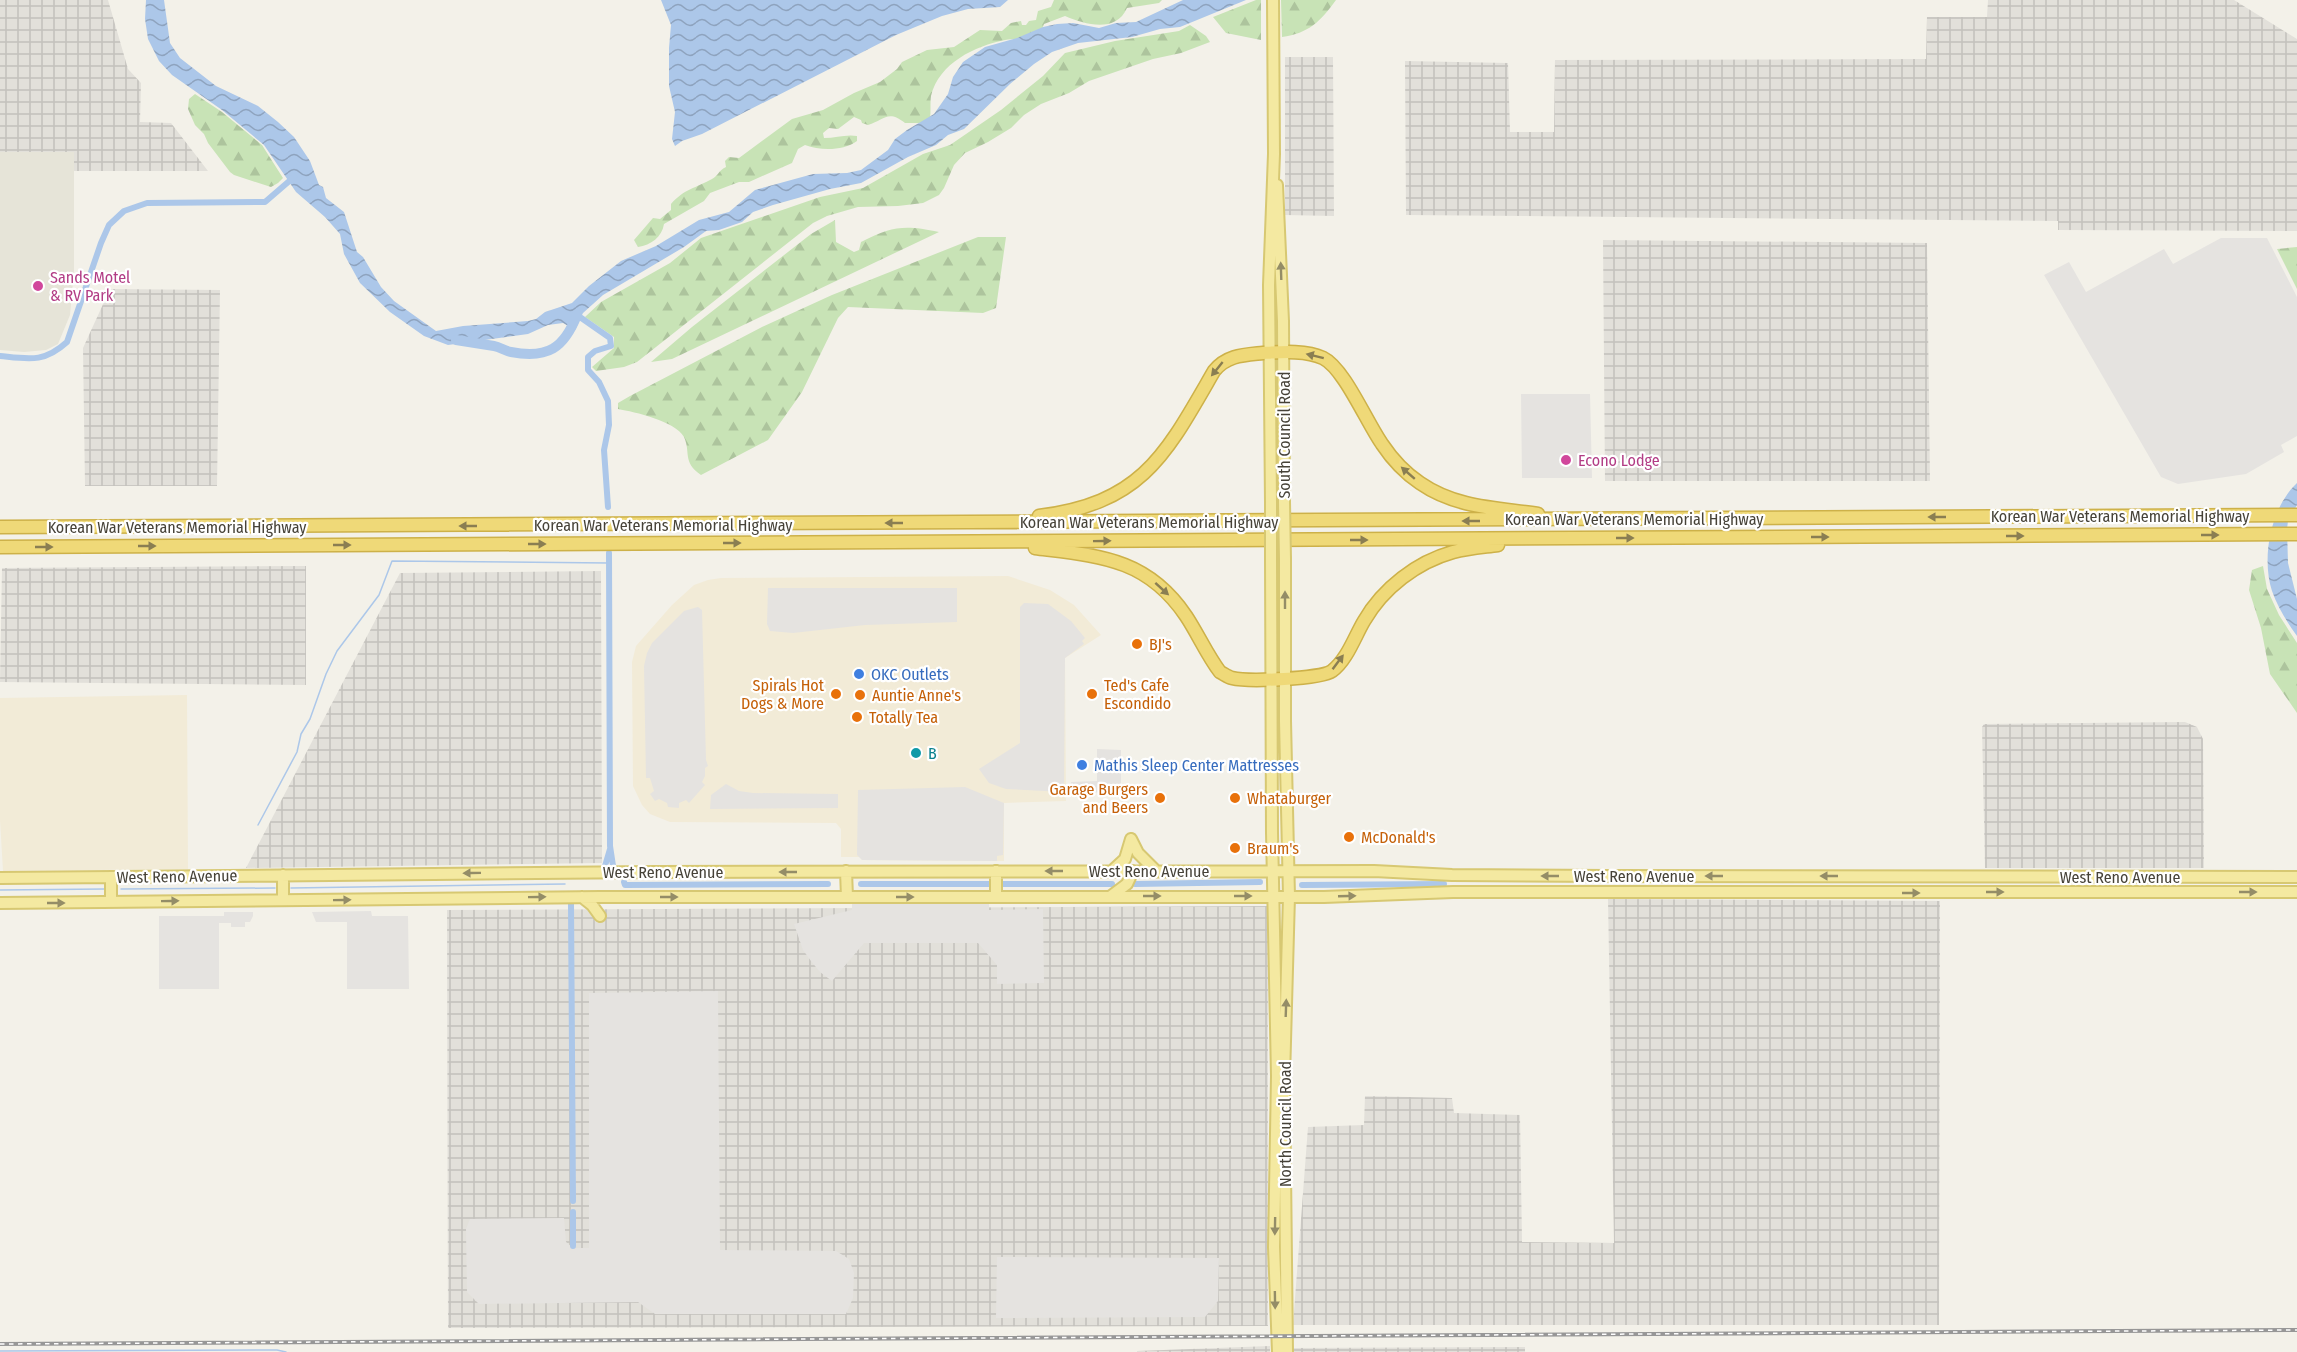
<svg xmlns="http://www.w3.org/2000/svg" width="2297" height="1352" viewBox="0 0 2297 1352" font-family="'Fira Sans Condensed',sans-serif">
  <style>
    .residential { fill: #e6e4d8 }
    .commercial { fill: #f2ebd7 }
    .industrial { fill: url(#industrial-grid) }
    .forest { fill: url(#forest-firs) }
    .parking { fill: #e5e3e0 }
    .water { fill: url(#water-waves) }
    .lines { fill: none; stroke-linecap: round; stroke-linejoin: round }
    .stream { stroke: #acc7e9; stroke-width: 1.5 }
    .canal { stroke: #acc7e9; stroke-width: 6 }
    .river { stroke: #acc7e9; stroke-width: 10 }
    .major-casing { stroke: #d7c872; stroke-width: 14 }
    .highway-casing { stroke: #cdb149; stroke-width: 15 }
    .major { stroke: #f4e9a1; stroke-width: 10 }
    .highway { stroke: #efd978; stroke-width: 12 }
    .rail-casing { stroke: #979797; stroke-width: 4 }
    .rail { stroke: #fff; stroke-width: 1.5; stroke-dasharray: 4.5; stroke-linecap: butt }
    .major-bridge-casing { stroke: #d7c872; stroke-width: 14; stroke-linecap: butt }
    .major-bridge { stroke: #f4e9a1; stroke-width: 10 }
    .oneway { fill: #948d67 }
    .oneway2 { fill: #8a7e52 }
    .hotel-dot { fill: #d1479c; stroke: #fff; stroke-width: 2 }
    .food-dot { fill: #e8710a; stroke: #fff; stroke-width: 2 }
    .shop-dot { fill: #3f7fe0; stroke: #fff; stroke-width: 2 }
    .culture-dot { fill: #0f9aa8; stroke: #fff; stroke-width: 2 }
    .labels { text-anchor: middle; stroke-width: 4.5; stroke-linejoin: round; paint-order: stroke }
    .hotel-label { font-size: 16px; fill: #b23c85; stroke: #fff; text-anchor: start }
    .street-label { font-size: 16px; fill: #464238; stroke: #fff }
    .food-label { font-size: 16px; fill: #c56008; stroke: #fff; text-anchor: start }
    .shop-label { font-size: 16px; fill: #366cbe; stroke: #fff; text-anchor: start }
    .culture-label { font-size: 16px; fill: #0d838f; stroke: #fff; text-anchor: start }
  </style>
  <defs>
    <pattern id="industrial-grid" width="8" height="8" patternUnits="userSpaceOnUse" patternTransform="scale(1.5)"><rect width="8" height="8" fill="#e2e0da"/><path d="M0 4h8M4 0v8" fill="none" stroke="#c3c1bc"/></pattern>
    <pattern id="forest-firs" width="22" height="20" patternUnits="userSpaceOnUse" patternTransform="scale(1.5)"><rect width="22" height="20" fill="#c8e3b6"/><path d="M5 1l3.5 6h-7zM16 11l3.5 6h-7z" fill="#adc49d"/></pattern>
    <pattern id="water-waves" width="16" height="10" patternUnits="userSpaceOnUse" patternTransform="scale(1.5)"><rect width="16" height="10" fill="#acc7e9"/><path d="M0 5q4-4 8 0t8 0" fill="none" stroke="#8ea3be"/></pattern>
  </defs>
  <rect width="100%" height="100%" fill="#f3f1e9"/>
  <path class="residential" d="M0 152H74V271L70 315 58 344 46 350 24 352 0 350Z"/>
  <path class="commercial" d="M1008 576 1050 590 1074 605 1101 635 1065 658 1066 801 1004 803V861L862 860 861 857H841V829L836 823 670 822 650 814 642 805 633 786 632 662 636 646 672 605 694 585 708 580 721 578Z
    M187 695 188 869 3 871 0 820V698Z"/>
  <path class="industrial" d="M0 0H108L128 69 141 83 140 122 171 123 208 171H74V152H0Z
    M1988 0H2234L2297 39V231L2058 230V221L1406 215 1405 61 1508 63 1510 132H1554L1555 60 1926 59 1927 17H1987Z
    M1285 57H1333L1334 216 1285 215Z
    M1603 240 1927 243 1930 481H1605Z
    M110 289 220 290 217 486H85L83 348Z
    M306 566V685L0 682 2 568Z
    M601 571 602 863 246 868 400 573Z
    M2185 722 2197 727 2203 739 2204 868H1985L1982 727 1984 724Z
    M1608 899 1940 901 1939 1325H1293L1308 1127 1364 1125 1365 1096 1452 1098 1454 1113 1520 1115 1522 1242 1614 1243Z
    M1268 906V1326L448 1328 447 910Z
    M1270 1346V1352H1137V1351Z
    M1525 1347V1352H1293L1292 1348Z"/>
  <path class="forest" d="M1054 0H1162L1159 3 1127 8C1116 33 1086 25 1065 16L1044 24C1042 29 1042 33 1037 35 1028 40 1015 38 1005 40 975 46 939 63 931 96 930 103 931 111 930 119L923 123H905C888 109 884 120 868 125L862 123 861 120 854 117 838 129 829 128 823 133 824 138C836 138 846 134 857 136V141C843 151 821 151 805 145L798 149 792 163 749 182H739L710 193 704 201 664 224C662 237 651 245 638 247L634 240 653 218 660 219 671 210V204C684 189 696 188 712 179 718 176 719 170 726 167L725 161 729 157 739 158 792 119 823 110 854 93 880 82 897 69 902 62 927 50 954 47 980 30 1002 31 1011 23 1021 21 1022 25H1026L1029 21 1036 20 1038 11 1051 7Z
    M1256 0H1261V40L1226 33 1213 17Z
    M1281 0H1336C1320 22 1309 33 1282 37Z
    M1190 25 1206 36 1210 42 1181 53 1153 59 1089 81 1069 93 1041 104 1024 115 1011 128 988 142 965 153 954 165 944 188 939 195 923 203 898 206 858 207 827 216 813 223 637 362 624 367 596 371 592 367 614 348V337L585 317 601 302 670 263 701 238 820 197 863 188 923 154 950 145 1001 110 1043 76 1065 53 1115 41 1179 31Z
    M195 94 222 112 262 145 283 178 278 183 271 187 234 175 230 172 208 143 204 134 195 125 188 109 189 99Z
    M835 220 836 242 854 252 859 250 861 242C893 226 904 225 939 232L672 359 651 362 692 327 811 234Z
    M978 237H1006L996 308 983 313 848 307 838 318 802 392 768 440 701 475C682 462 691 452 684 437 675 421 635 412 618 409V403L630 396 762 327 832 295Z
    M2297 247V289L2277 249Z
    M2263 566 2267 589 2279 615 2297 643V713L2270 674 2261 628 2249 590 2252 570Z"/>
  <path class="parking" d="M2221 238H2267L2297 297V436L2281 445 2284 452 2246 474 2178 484 2161 477 2044 275 2069 262 2086 292 2164 249 2173 264Z
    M1521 394H1590L1592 478H1522Z
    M768 588H957V622L865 625 793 633 770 631 767 624Z
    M1024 603 1048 604 1071 621 1085 638 1082 641 1084 644 1065 658 1064 792 1006 789 989 783 979 769 1020 743V607Z
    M698 607 702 610 706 760 708 766 705 768V776L702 782 705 785 689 803 686 800 679 803V808L668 807 667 803 659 799 655 801 650 794 654 791 650 778H646L644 666 647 653 652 643 684 611Z
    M1097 749 1121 750V793L1072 792 1071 782 1097 781Z
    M726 784 739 791 753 793 838 794V808L710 809 711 795Z
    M965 787 1004 803 1003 855 997 856V861L862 860 857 855 858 790Z
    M852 902 989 903V910L1043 909 1044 983 997 984V965L978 943H864L832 981 820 972 811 961 803 950 794 924 852 910Z
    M371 911 372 916H408L409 989H347V922H316L312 912Z
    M224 912H253V916L250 922H245V927H231V923H219V989H159V916H224Z
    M718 991 720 1250 836 1251 849 1259 854 1273 853 1298 846 1314H655L638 1302 479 1304 467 1292 466 1229 470 1219 564 1218 566 1242 573 1248H589V993Z
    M997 1257 1219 1258 1218 1301 1205 1317 996 1318Z"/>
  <path class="water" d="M146 0H164L170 43 180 58 216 86 258 106 278 122 294 137 310 161 319 185 323 187 326 198 344 212 357 252 363 257 381 287 394 301 436 331 463 326 528 321 536 319 545 312 572 303 589 286 621 261 656 246 699 220 729 212 755 190 813 174 847 173 861 170 888 150 895 139 907 130 934 114 948 94 953 77 963 62 985 47 1017 38 1043 27 1057 24 1073 23 1099 28 1116 23 1136 22 1183 0H1246L1180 27 1160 29 1132 37 1078 43 1052 52 1034 64 1010 84 964 129 948 135 936 145 908 157 861 183 830 189 773 205 753 212 742 222 719 230 706 231 684 247 603 295 583 313 575 330 563 323 548 325 528 334 448 345 424 336 390 312 360 283 344 254 340 234 325 217 296 192 264 145 222 110 172 75 159 61 148 39 145 19Z
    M661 0H1008L1000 7 968 9 942 16 896 35 702 134 682 141 675 146 672 139 675 112 669 86V48L671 25Z
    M2297 483V505L2288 521 2287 529 2288 563 2297 599V636C2287 622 2278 608 2272 591 2261 557 2271 507 2297 483Z"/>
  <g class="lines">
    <path class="stream" d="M258 825 297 752 301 734 310 719 326 674 337 651 379 595 392 561 609 563
      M291 888 565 884
      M121 889 275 888
      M0 890 105 889
      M0 1351 277 1350 286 1352"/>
    <path class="canal" d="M577 315 610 338 611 346 595 351 588 357V370L599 382 608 401 609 425 604 450 608 507
      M0 356C29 359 44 363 67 342L101 243 109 225 124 211 147 203 265 202 294 177
      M609 553 610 846 613 866
      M605 866 610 849
      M624 882 625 885 828 884
      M861 884H990
      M1003 884H1112
      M1135 884 1260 882
      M1302 885 1444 884
      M571 904 573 1201
      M573 1212V1246"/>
    <path class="river" d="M456 340C469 342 481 344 494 346 500 347 505 351 511 352 548 359 564 348 577 315"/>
    <g class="major-casing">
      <path id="major" d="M1277 185 1283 321 1284 502
        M1271 503 1269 285 1274 154 1273 0
        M1271 559 1272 833 1277 1076 1274 1247 1278 1352
        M1285 559V721L1289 896 1284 1078 1287 1352
        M1131 839 1138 853 1156 871
        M846 871 847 897
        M1112 871 1125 859 1131 839
        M283 875V900
        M111 877V902
        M0 878 656 872 1374 871 1452 875 1609 876 2297 877
        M1111 896 1127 884 1133 871
        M582 897 592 905 600 916
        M996 897V871
        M0 903 600 897H1324L1453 892H2297"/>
    </g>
    <g class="highway-casing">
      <path id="highway" d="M1039 516C1143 503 1166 454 1214 371 1227 355 1244 355 1263 353 1281 352 1306 350 1323 358 1344 368 1367 423 1382 444 1392 459 1405 473 1420 483 1456 508 1497 508 1538 514
        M0 527 2297 515
        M0 547 2297 534
        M1035 548C1099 556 1147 558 1186 616 1198 634 1207 655 1220 672 1224 674 1228 677 1232 678 1248 682 1321 679 1332 671 1347 660 1355 636 1364 621 1383 588 1417 562 1453 552 1468 548 1483 547 1498 545"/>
    </g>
    <use href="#major" class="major"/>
    <use href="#highway" class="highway"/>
    <g class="rail-casing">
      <path id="rail" d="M0 1344 2297 1330"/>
    </g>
    <use href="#rail" class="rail"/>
    <g class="major-bridge-casing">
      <path id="major-bridge" d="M1284 502 1285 559
        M1271 503V559"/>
    </g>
    <use href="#major-bridge" class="major-bridge"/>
  </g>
  <defs><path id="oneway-solid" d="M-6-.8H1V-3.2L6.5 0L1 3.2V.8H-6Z" transform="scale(1.5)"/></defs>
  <g class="oneway">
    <use href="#oneway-solid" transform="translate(1281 271) rotate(-92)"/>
    <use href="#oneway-solid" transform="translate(1285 600) rotate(-90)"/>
    <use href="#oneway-solid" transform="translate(1054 871) rotate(180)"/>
    <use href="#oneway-solid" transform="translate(788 872) rotate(180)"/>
    <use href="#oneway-solid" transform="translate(472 873) rotate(179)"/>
    <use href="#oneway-solid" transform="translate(1550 876) rotate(-180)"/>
    <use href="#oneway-solid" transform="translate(1714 876) rotate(-180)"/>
    <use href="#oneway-solid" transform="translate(1829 876) rotate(180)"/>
    <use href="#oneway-solid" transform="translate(1995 892)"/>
    <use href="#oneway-solid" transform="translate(2248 892)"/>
    <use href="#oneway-solid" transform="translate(1911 893)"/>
    <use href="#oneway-solid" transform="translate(1152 896)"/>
    <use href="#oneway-solid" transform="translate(1243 896)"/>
    <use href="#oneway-solid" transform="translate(1347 896) rotate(-2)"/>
    <use href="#oneway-solid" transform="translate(537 897) rotate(-1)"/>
    <use href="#oneway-solid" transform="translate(669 897)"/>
    <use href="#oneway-solid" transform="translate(905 897)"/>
    <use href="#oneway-solid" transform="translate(342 900) rotate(-1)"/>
    <use href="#oneway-solid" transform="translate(170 901) rotate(-1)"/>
    <use href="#oneway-solid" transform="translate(56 903)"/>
    <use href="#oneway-solid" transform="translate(1286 1008) rotate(-88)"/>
    <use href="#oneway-solid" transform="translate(1275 1226) rotate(91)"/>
    <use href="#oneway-solid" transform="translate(1275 1300) rotate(89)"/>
  </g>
  <g class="oneway2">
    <use href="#oneway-solid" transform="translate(1315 356) rotate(-166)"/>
    <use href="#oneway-solid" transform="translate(1217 369) rotate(129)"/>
    <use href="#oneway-solid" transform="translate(1408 473) rotate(-139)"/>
    <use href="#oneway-solid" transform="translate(1937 517) rotate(180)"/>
    <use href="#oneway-solid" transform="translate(1471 521) rotate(180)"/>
    <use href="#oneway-solid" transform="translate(894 523) rotate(180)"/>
    <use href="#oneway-solid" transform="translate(468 526) rotate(180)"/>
    <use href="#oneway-solid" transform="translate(2210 535)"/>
    <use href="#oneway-solid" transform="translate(2015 536)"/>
    <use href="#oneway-solid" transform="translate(1820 537)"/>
    <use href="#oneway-solid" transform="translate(1625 538)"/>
    <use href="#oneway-solid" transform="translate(1359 540)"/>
    <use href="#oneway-solid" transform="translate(1102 541) rotate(-1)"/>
    <use href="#oneway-solid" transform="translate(732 543)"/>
    <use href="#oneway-solid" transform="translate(537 544)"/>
    <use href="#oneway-solid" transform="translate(342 545)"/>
    <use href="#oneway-solid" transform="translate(147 546)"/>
    <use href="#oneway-solid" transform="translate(44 547)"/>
    <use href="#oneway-solid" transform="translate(1162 589) rotate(42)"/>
    <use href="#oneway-solid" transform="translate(1338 662) rotate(-53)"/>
  </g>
  <g class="hotel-dot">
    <circle cx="38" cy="286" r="6"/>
    <circle cx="1566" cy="460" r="6"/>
  </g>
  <g class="food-dot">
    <circle cx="1137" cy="644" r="6"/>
    <circle cx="836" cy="694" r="6"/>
    <circle cx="1092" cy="694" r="6"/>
    <circle cx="860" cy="695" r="6"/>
    <circle cx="857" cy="717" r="6"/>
    <circle cx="1160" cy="798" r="6"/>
    <circle cx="1235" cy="798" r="6"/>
    <circle cx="1349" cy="837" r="6"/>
    <circle cx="1235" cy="848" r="6"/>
  </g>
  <g class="shop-dot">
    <circle cx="859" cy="674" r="6"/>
    <circle cx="1082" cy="765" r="6"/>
  </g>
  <circle class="culture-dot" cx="916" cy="753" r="6"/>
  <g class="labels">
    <g class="hotel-label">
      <text x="50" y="283">Sands Motel<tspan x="50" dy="18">&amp; RV Park</tspan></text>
      <text x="1578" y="466">Econo Lodge</text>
    </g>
    <g class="street-label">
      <text transform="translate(1284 435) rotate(-90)" y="6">South Council Road</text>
      <text x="2120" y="522">Korean War Veterans Memorial Highway</text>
      <text x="1634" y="525">Korean War Veterans Memorial Highway</text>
      <text x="1149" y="528">Korean War Veterans Memorial Highway</text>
      <text x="663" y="531">Korean War Veterans Memorial Highway</text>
      <text x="177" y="533">Korean War Veterans Memorial Highway</text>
      <text x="1149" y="877">West Reno Avenue</text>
      <text x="663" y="878">West Reno Avenue</text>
      <text transform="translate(177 876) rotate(-1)" y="6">West Reno Avenue</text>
      <text x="1634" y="882">West Reno Avenue</text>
      <text x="2120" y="883">West Reno Avenue</text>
      <text transform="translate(1285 1124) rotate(-90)" y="6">North Council Road</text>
    </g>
    <g class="food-label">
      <text x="1149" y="650">BJ's</text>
      <text x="824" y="691" text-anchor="end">Spirals Hot<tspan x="824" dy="18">Dogs &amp; More</tspan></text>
      <text x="1104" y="691">Ted's Cafe<tspan x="1104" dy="18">Escondido</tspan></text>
      <text x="872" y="701">Auntie Anne's</text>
      <text x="869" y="723">Totally Tea</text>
      <text x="1148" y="795" text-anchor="end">Garage Burgers<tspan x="1148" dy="18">and Beers</tspan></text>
      <text x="1247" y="804">Whataburger</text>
      <text x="1361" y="843">McDonald's</text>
      <text x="1247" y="854">Braum's</text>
    </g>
    <g class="shop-label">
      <text x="871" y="680">OKC Outlets</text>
      <text x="1094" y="771">Mathis Sleep Center Mattresses</text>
    </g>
    <g class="culture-label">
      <text x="928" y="759">B</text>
    </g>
  </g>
</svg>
